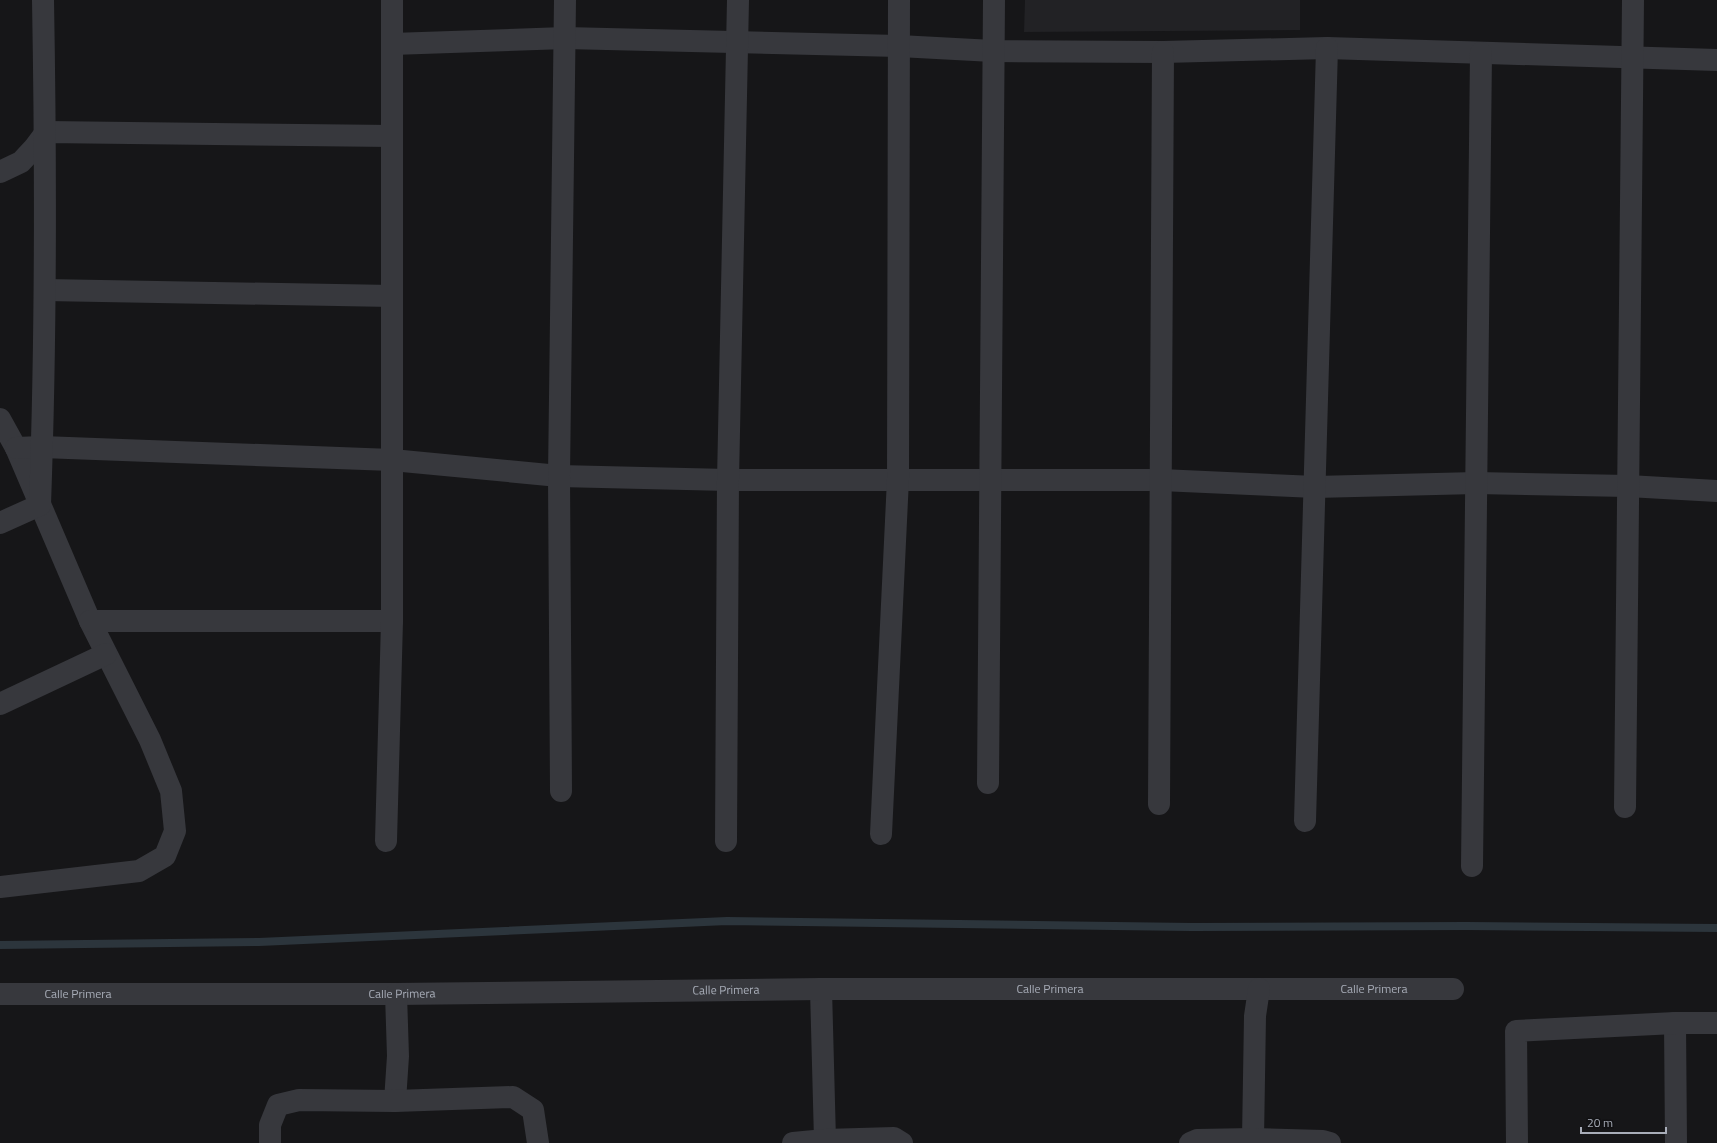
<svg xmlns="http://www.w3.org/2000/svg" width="1717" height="1143" viewBox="0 0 1717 1143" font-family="'Titillium Web',sans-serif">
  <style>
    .built { fill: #222225 }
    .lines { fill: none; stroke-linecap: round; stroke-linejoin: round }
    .stream { stroke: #2c353c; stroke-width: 8 }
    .minor { stroke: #37383d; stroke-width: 22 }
    .labels { text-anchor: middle; stroke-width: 3; stroke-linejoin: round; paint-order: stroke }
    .street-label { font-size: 12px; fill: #a8adb8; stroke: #111113 }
  </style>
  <rect width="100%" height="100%" fill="#161618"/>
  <path class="built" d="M1025 0H1300V30L1024 32Z"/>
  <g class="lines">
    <path class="stream" d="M0 945 259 942 727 921 1192 927 1466 926 1717 928"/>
    <g class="minor">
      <path d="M392 44 565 38 899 46 993 51 1163 52 1327 48 1717 60"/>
      <path d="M0 172 21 162 34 148 46 132 392 136"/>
      <path d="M45 290 392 296"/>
      <path d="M0 419 16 448 90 621 150 740 171 791 175 831 165 856 139 871 0 887"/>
      <path d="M16 448 42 447 392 460 559 476 728 480H1161L1315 487 1476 483 1628 486 1717 491"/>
      <path d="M0 523 40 505C46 337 46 168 43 0"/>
      <path d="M90 621H392"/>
      <path d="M0 704 106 654"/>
      <path d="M988 783 994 0"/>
      <path d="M561 791 559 476 565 0"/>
      <path d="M1159 804 1163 52"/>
      <path d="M1625 807 1633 0"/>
      <path d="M1305 821 1327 48"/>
      <path d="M881 834 898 479 899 0"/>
      <path d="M386 841 392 621V0"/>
      <path d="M726 841 728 480 738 0"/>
      <path d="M1472 866 1481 53"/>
      <path d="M821 989 825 1140"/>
      <path id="s1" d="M0 994H396L821 989H1453"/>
      <path d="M1675 1023 1676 1143"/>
      <path d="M395 1101 398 1056 396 994"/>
      <path d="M1253 1139 1255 1016 1259 989"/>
      <path d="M270 1143V1125L278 1105 299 1100 395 1101 513 1097 533 1110 538 1143"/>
      <path d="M793 1143 825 1140 894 1138 902 1143"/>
      <path d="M1190 1143 1197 1140 1253 1139 1323 1141 1330 1143"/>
      <path d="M1517 1143 1516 1031 1675 1023H1717"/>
    </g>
  </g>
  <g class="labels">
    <g class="street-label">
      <text dy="4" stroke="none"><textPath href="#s1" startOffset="1050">Calle Primera</textPath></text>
      <text dy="4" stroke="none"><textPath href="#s1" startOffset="1374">Calle Primera</textPath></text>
      <text dy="4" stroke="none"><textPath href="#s1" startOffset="726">Calle Primera</textPath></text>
      <text dy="4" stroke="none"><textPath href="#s1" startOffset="78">Calle Primera</textPath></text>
      <text dy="4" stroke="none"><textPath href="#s1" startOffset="402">Calle Primera</textPath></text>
    </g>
  </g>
  <path d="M1581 1127v6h85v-6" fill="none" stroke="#a8adb8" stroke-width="2"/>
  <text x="1587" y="1127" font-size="12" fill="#a8adb8" stroke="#111113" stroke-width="3" paint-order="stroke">20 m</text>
</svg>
